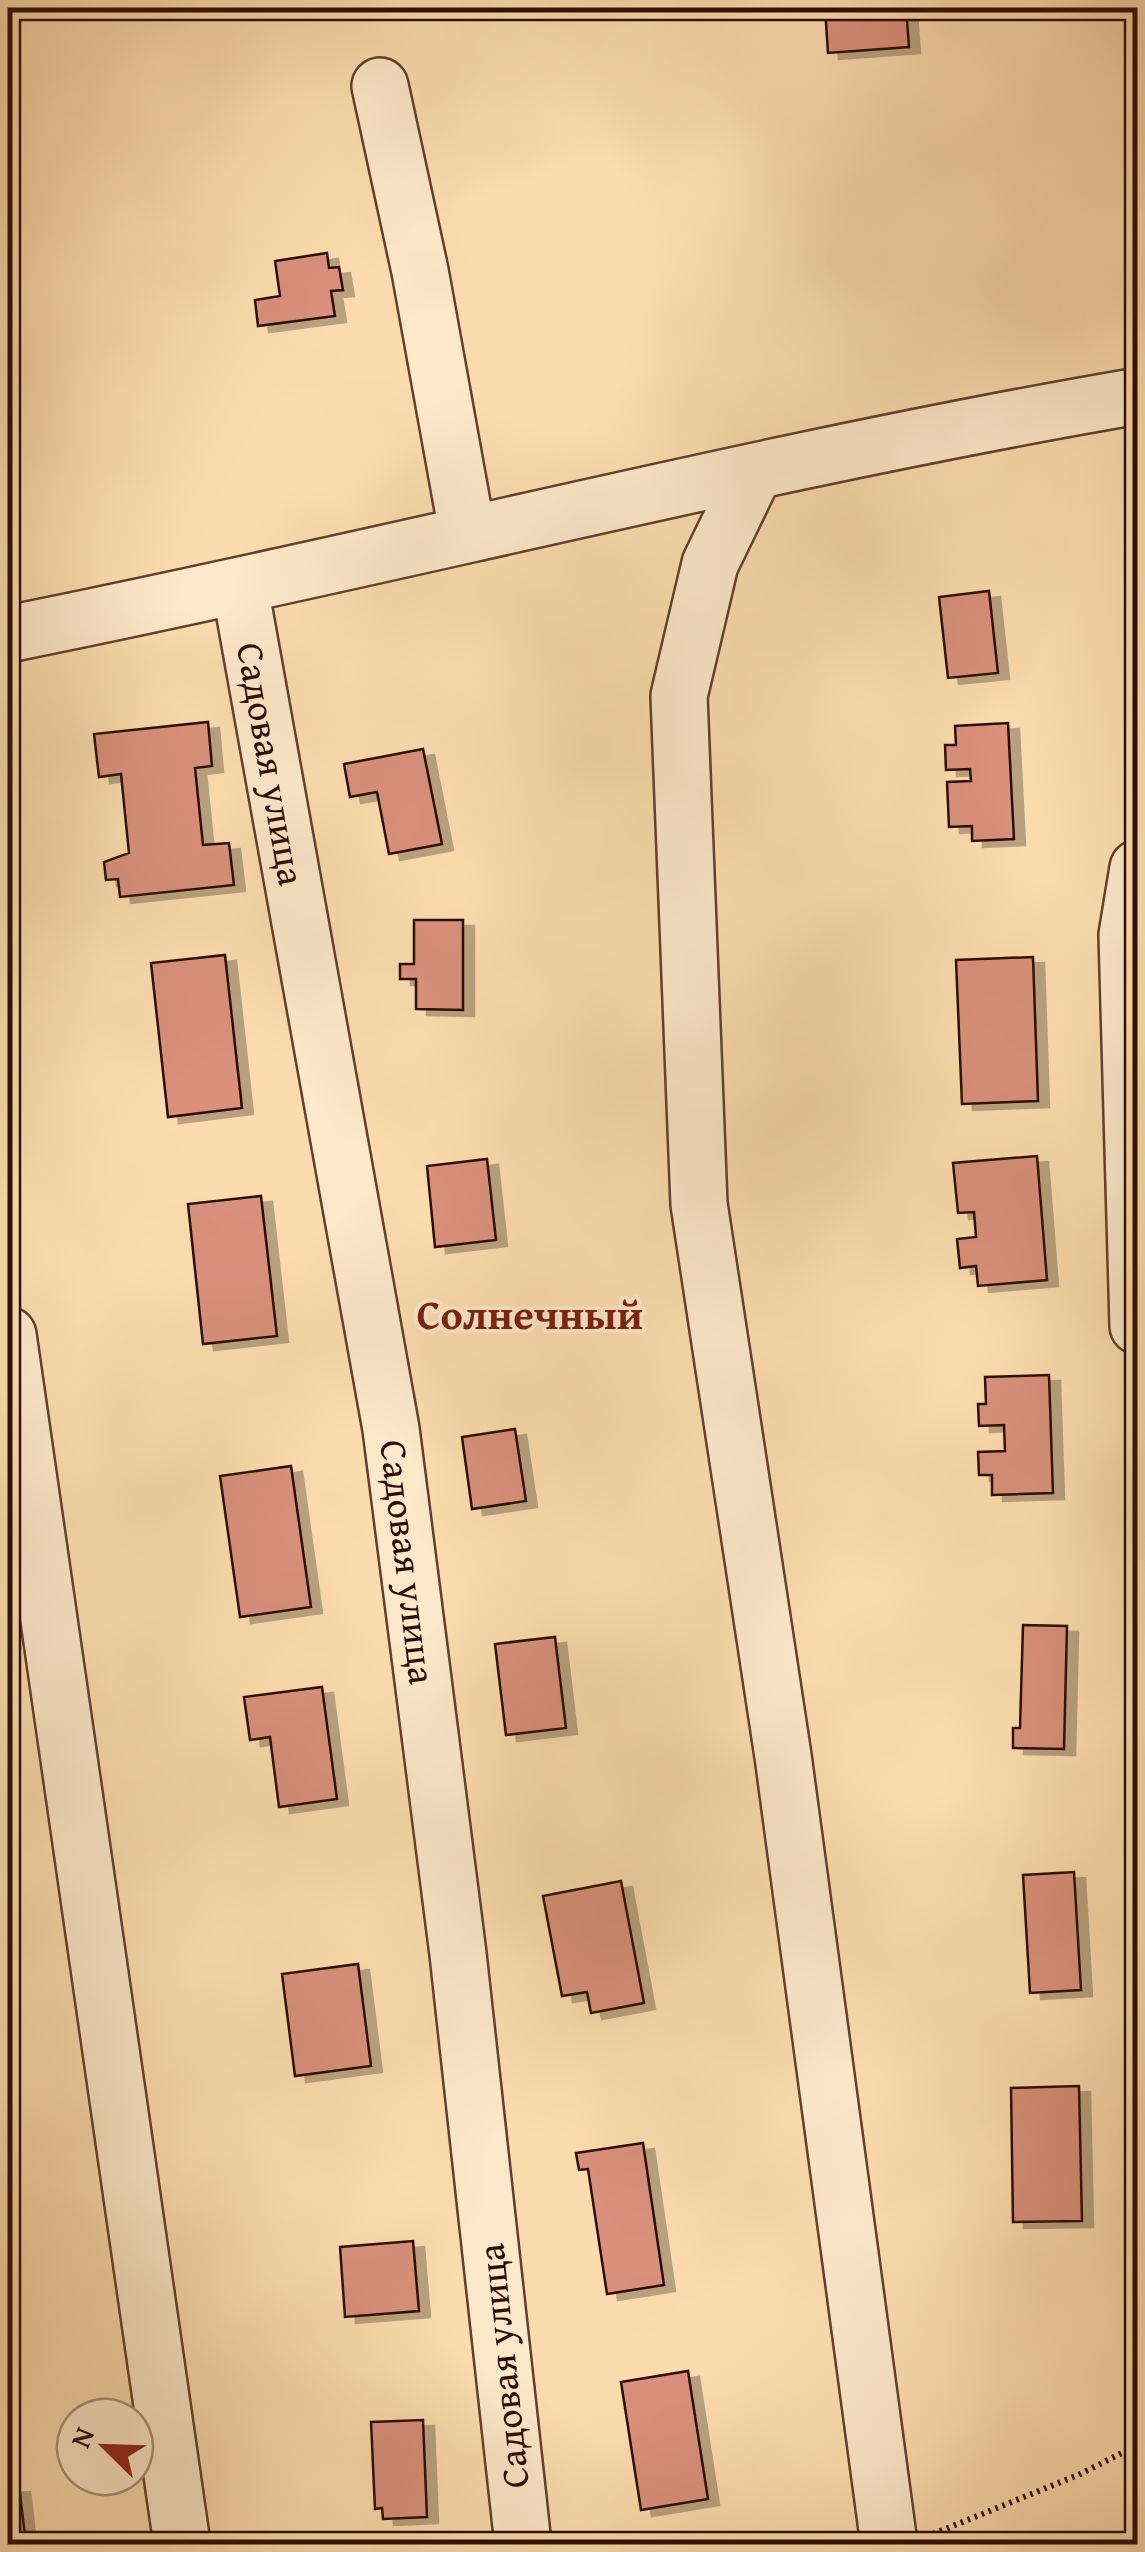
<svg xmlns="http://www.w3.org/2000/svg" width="1145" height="2552" viewBox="0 0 1145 2552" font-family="'Gentium Book Plus',serif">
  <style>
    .building { fill: #d9907c; stroke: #2c0c02; stroke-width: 2.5; filter: url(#shadow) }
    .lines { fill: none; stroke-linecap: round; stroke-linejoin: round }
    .minor-casing { stroke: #60402d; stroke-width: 60 }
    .path { stroke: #2c0c02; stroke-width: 6; stroke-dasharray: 2.5 5; stroke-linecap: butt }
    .minor { stroke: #fde8ca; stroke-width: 55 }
    .labels { text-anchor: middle; stroke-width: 8; stroke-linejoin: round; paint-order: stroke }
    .street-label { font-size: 38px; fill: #2c0c02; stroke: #fde8ca }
    .quarter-label { font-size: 42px; font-weight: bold; fill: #7a1f14; stroke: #fde8ca }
  </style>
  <defs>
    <filter id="shadow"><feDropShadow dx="11" dy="6" stdDeviation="0" flood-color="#0004"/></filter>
  </defs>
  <rect width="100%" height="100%" fill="#fcdcae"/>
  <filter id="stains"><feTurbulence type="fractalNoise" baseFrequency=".002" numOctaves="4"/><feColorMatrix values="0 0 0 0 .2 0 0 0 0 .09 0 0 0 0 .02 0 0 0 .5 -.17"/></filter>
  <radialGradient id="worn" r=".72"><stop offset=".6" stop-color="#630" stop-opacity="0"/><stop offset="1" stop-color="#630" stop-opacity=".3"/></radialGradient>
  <path class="building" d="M825 8H906L909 47 828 53Z
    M327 253 329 268 339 267 343 290 331 291 335 316 258 326 255 300 280 296 275 261Z
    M989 591 998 673 948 678 939 597Z
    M208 722 212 766 195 768 203 845 229 843 234 885 120 897 118 879 106 880 104 862 129 853 121 774 99 777 94 734Z
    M1008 723 1014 839 972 841V826L949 827 947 782 971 781 970 769 946 770 945 745H956L955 726Z
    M423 749 442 844 389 854 377 792 350 797 344 764Z
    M414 920H463V1010L416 1009V979H400V964H414Z
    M225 955 242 1108 168 1117 151 963Z
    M1033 957 1038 1101 962 1104 956 960Z
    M1037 1156 1047 1280 978 1286 976 1266 960 1268 957 1239 976 1237 974 1212 958 1213 953 1163Z
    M487 1159 496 1240 435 1247 427 1166Z
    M261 1196 277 1336 203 1344 188 1204Z
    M1049 1375 1053 1493 992 1495V1475H979L978 1452 1005 1451 1004 1425 979 1426 978 1404H986L985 1377Z
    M515 1429 526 1501 472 1509 462 1437Z
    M291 1466 311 1607 240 1617 220 1476Z
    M1023 1625 1067 1626 1064 1749 1013 1748V1728H1020Z
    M555 1637 566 1728 506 1735 495 1644Z
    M322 1687 337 1799 279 1807 270 1737 250 1740 244 1697Z
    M1074 1872 1081 1990 1030 1993 1023 1875Z
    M621 1881 644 2003 591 2013 587 1992 562 1996 543 1896Z
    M358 1964 371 2066 295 2076 282 1974Z
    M1079 2086 1082 2221 1013 2222 1011 2088Z
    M643 2143 664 2285 607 2294 588 2169 579 2170 576 2153Z
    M413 2241 419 2311 345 2317 340 2247Z
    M688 2371 708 2499 641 2510 621 2382Z
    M423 2420 427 2517 383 2519 382 2508 375 2509 371 2422Z
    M19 2486 26 2544H8V2487Z"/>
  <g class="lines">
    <g class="minor-casing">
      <path id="minor" d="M380 86 420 271 467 531
        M755 471 710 564 679 696 699 1204 783 1756 889 2544
        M240 588 391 1429 458 1954 523 2544
        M8 634C385 559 758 461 1138 396
        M1138 868 1127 935 1138 1326
        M8 1335 182 2544"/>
    </g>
    <path class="path" d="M933 2534 1078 2475 1138 2445"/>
    <use href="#minor" class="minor"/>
  </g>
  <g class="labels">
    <g class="street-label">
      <text transform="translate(271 764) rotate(80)" y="13">Садовая улица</text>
      <text transform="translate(408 1562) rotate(83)" y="13">Садовая улица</text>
      <text transform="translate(503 2366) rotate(-96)" y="13">Садовая улица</text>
    </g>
    <g class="quarter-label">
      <text x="530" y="1329">Солнечный</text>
    </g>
  </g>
  <rect width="1145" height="2552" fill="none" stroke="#fcdcae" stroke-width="40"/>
  <rect x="10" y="10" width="1125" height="2532" fill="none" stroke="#2c0c02" stroke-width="5"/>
  <rect x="20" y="20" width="1105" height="2512" fill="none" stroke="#2c0c02" stroke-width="2.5"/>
  <g transform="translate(105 2447) rotate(293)"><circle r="48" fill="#fde8ca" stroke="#a9907a" stroke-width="2.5"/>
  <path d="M0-8L18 38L0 25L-18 38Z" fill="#8f2418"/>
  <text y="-15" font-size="28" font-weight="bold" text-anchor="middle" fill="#2c0c02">N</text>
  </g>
  <rect width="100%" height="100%" filter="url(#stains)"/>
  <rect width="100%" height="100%" fill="url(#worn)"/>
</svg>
